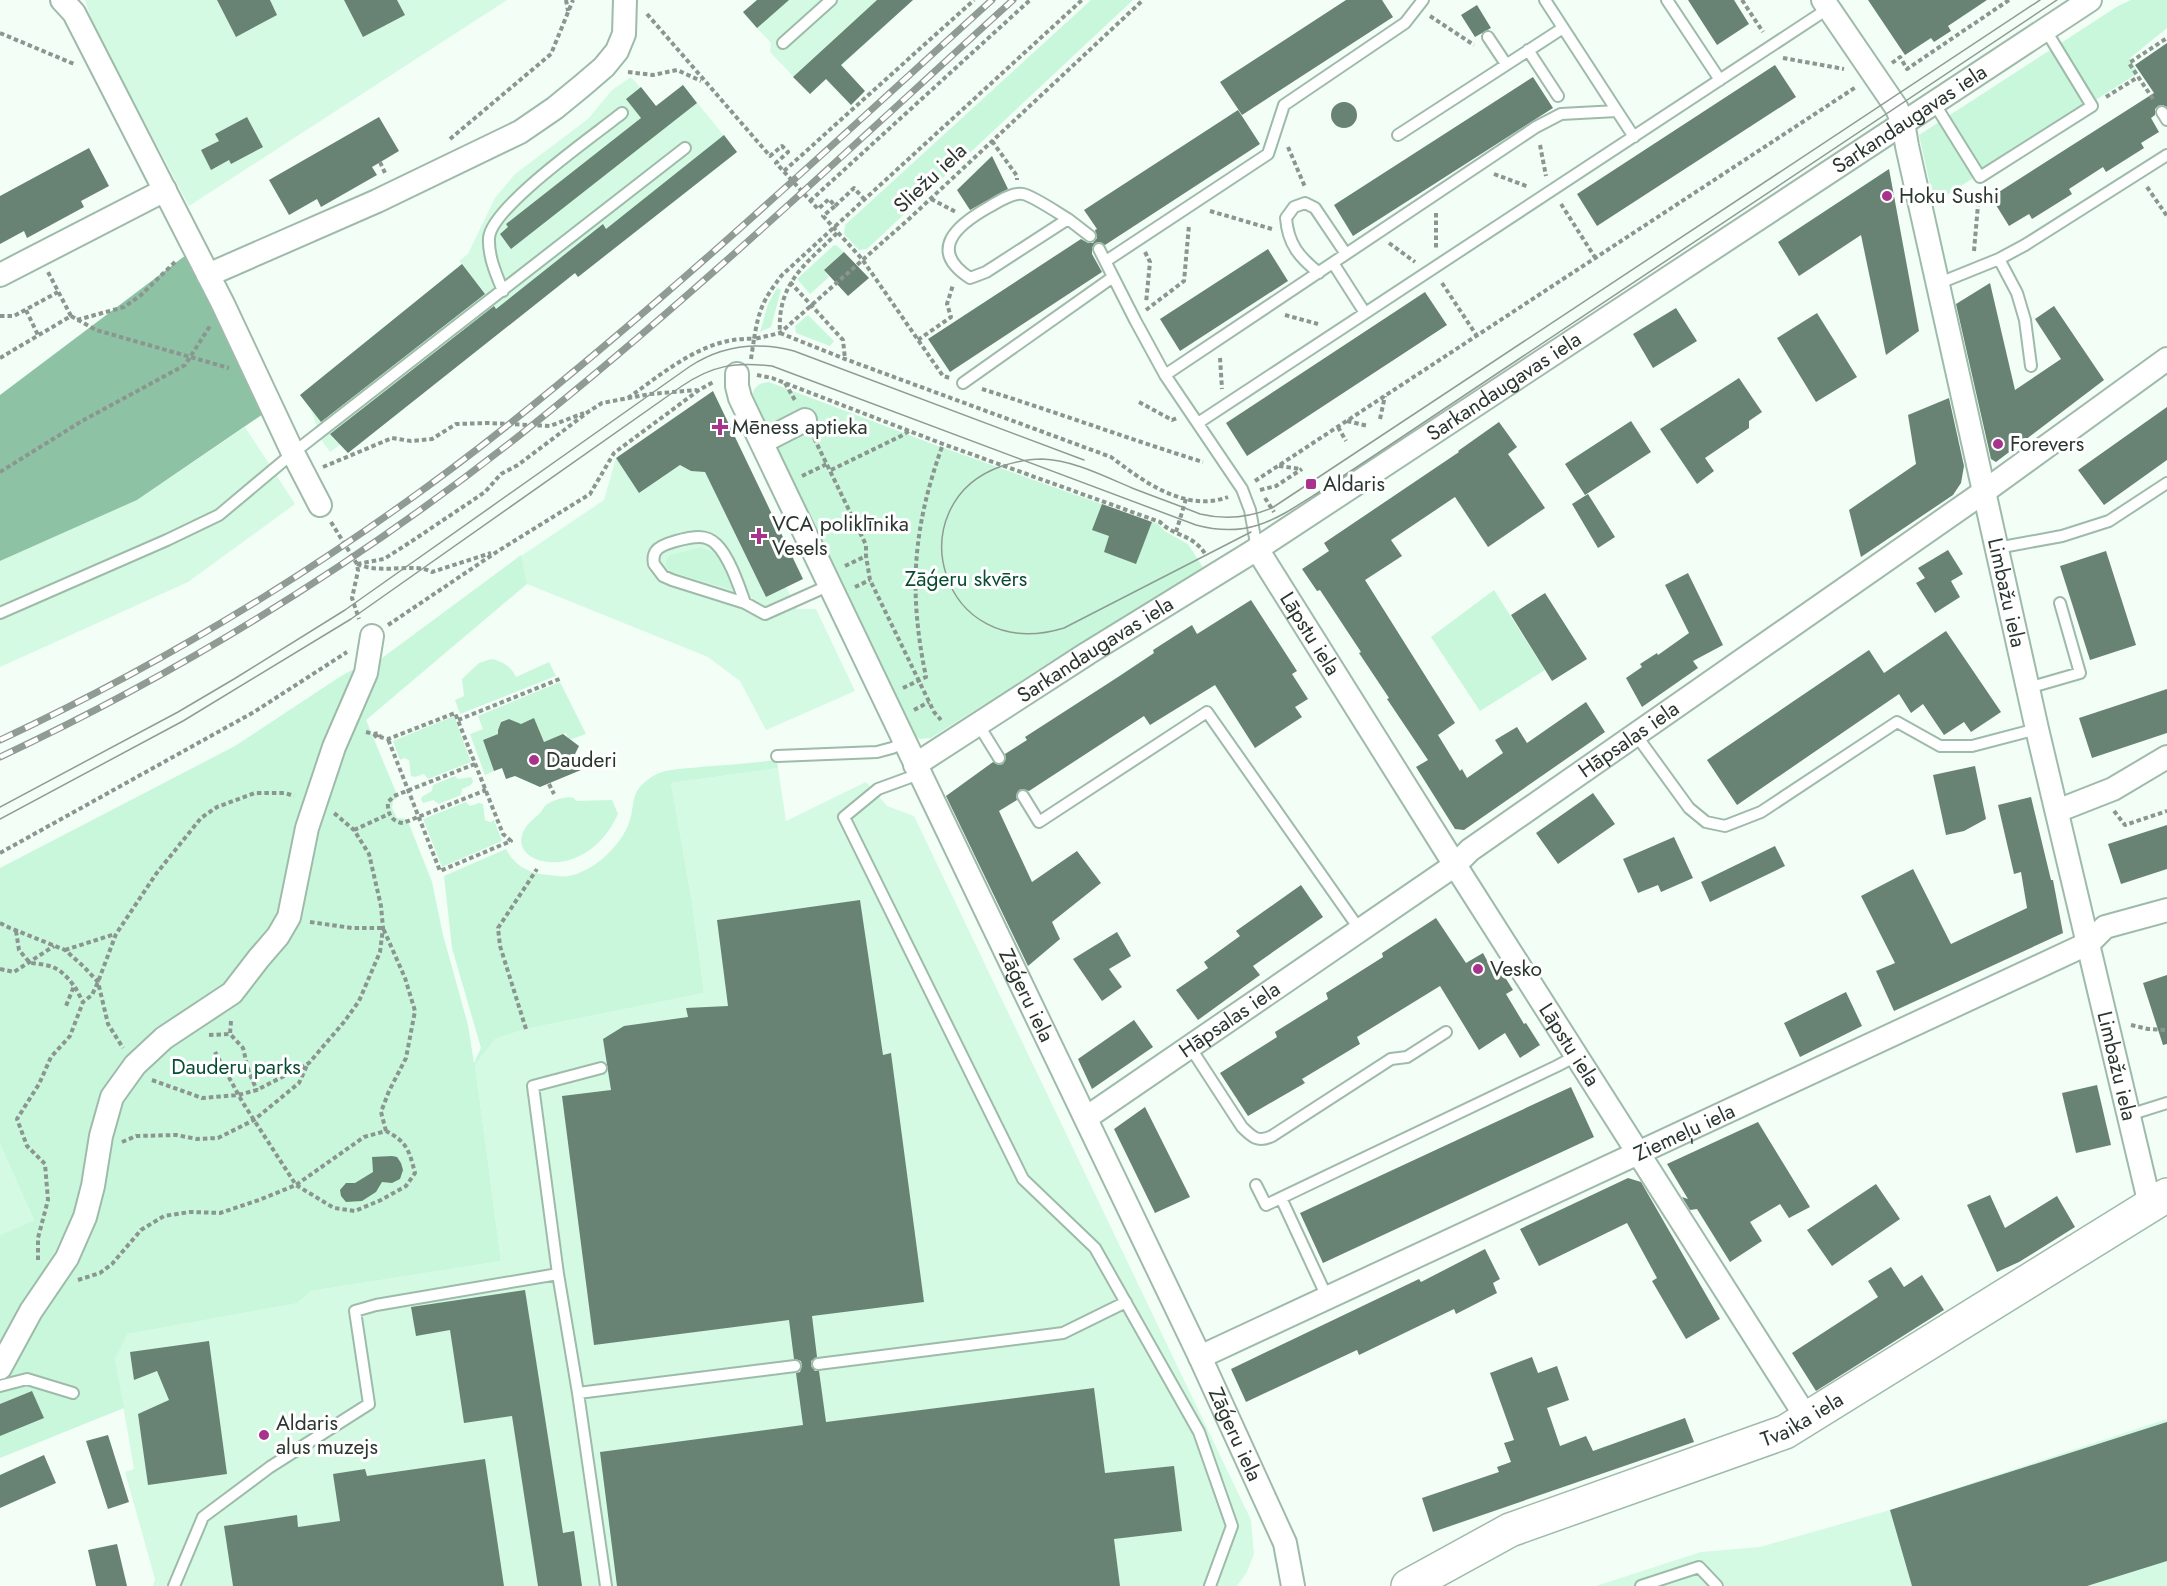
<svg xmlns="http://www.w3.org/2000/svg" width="2167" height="1586" viewBox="0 0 2167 1586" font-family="Jost,sans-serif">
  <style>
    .built { fill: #d4fae3 }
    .green { fill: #c9f7dc }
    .forest { fill: #8dc3a4 }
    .building { fill: #688373 }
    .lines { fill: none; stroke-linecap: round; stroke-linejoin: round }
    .lane-casing { stroke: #9ebbaa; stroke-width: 14 }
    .street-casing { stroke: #9ebbaa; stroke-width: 26 }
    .primary-casing { stroke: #9ebbaa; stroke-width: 36 }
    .path { stroke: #8a968f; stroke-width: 4; stroke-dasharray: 4.5 3; stroke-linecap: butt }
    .lane { stroke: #fff; stroke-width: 10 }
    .street { stroke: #fff; stroke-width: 22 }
    .primary { stroke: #fff; stroke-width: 33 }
    .tram { stroke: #8f9b93; stroke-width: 1.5 }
    .rail-casing { stroke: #8f9b93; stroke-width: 7 }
    .rail { stroke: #fff; stroke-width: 4.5; stroke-dasharray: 14; stroke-linecap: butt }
    .poi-dot { fill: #a8338c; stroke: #fff; stroke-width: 2 }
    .labels { text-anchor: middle; stroke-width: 6; stroke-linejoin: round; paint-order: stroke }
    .street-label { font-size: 21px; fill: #2a362f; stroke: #fff }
    .poi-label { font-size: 21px; fill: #2a362f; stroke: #fff; text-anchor: start }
    .park-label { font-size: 21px; fill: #084d31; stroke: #fff }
  </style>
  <rect width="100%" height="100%" fill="#f2fef6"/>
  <path class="built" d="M85 0H507L189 206 93 25Z
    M757 0H913L810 94 770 52 771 43 743 13Z
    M631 77 656 106 683 85 737 152 578 277 575 273 348 453 341 444 330 452 322 441 311 410 300 395 462 264 459 261 468 254 495 198 515 174 588 119 612 90Z
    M245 427 295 504 188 582 0 667V561L137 500Z
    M616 458 639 493 682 464 691 471 704 470 766 597 786 587 797 609H816L855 691 766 730 740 681 708 657 527 584 521 556 604 500Z
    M778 768 786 821 866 782 887 806 914 816 1251 1520 1254 1554 1247 1572 1237 1586H153L155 1579 125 1472 134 1469 115 1359 128 1334 298 1303 311 1291 501 1261 475 1065 495 1039 526 1029 704 993 692 902 671 783Z
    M0 1144 34 1220 0 1235Z
    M2167 1419V1586H1596L1701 1552 1760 1547 1890 1510Z"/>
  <path class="green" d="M1091 0H1133L867 249 859 250 844 234 845 225Z
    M2131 0H2167V28L2130 58 2138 73 1934 203 1919 135 2118 6Z
    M836 245 844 252 824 270 829 277 810 294 797 279 833 246Z
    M777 288 781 290 771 327 760 332 768 304Z
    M808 315 834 341 830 346 796 333 795 326Z
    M769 382 938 446 1158 524 1166 532 1188 544 1204 569 1052 661 931 738 920 739 912 734 750 399C754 388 757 383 769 382Z
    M698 548C720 548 725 569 734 586L733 590 671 572 666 567V560L670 555Z
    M521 555 527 584 366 720 398 797 393 801 392 808 397 818 407 819 432 882 443 935 468 1025 474 1063 481 1048 452 948 444 876 506 849C515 867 531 874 550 875 556 876 563 877 569 876 593 871 616 850 627 828 638 803 626 792 655 775 668 768 686 769 700 767 726 765 752 763 777 760L778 768 671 783 692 902 704 993 526 1029 495 1039 475 1065 501 1261 311 1291 298 1303 128 1334 115 1359 124 1408 0 1458V1235L34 1220 0 1144V868L235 746 341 676 369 661H378Z
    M1494 590 1545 670 1480 711 1431 637Z
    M491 659C502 661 511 666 516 677L549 662 556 676 460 714 455 700 464 696 462 679 479 663Z
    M560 682 586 734 569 740 566 733 544 742 534 719 518 725 516 722 509 719 501 721 498 729V734L483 740 494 771 485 775 470 734 483 729 478 716Z
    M454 716 471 762 428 779 424 774 415 777 411 776 409 760 404 758 400 760 393 741Z
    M455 776 458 779 471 777 473 781 471 785 462 789 461 795 439 804 433 800 423 803 421 799 423 796 432 791 433 785Z
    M569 797 574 798 576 801 612 800 618 814C581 896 482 858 538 815 541 813 542 810 544 807 549 801 561 798 569 797Z
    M466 802 470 806 479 803 483 804 485 820 490 822 494 820 502 841 442 867 423 819Z"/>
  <path class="forest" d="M186 255 263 414 137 500 0 561V395Z"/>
  <path class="building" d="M217 0H270L277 15 236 37Z
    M344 0H397L405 15 363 37Z
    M757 0H789L757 28 743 12Z
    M877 0H913L841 65 865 91 851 105 826 79 810 94 793 77Z
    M1346 0H1382L1393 17 1242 115 1220 82Z
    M1688 0H1734L1749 24 1717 45Z
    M1868 0H1987L1948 26 1951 31 1934 42 1931 38 1905 55Z
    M1477 5 1491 28 1475 37 1461 15Z
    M2167 43V107L2162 105 2158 106 2155 109V115L2151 118 2159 132 2141 143 2144 148 2106 172 2103 167 2069 189 2072 194 2032 219 2029 214 2009 226 1991 197 2154 93 2135 65Z
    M1775 65 1796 97 1597 226 1577 194Z
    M1533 77 1553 108 1353 236 1334 205Z
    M683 85 697 103 511 249 500 234 508 227 506 224 641 118 626 99 641 87 656 106Z
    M1331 115a13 13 0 1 1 26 0a13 13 0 1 1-26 0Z
    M1238 110 1260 144 1105 245 1100 242 1095 243 1092 248V254L1102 272 950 372 928 339 1081 239 1088 243H1093L1097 238 1095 230 1097 229 1084 210Z
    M247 117 263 147 231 164 229 160 211 170 201 150 219 141 215 134Z
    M379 117 399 151 372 167 377 175 321 207 317 199 289 215 269 180Z
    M724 135 737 152 578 277 575 273 348 453 330 434 494 306 496 309 603 224 606 229Z
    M89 148 109 186 81 201 84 207 27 238 24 231 0 244V196Z
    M992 156 1008 189 970 210 957 190Z
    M1889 169 1919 331 1886 355 1861 235 1799 276 1778 242Z
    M1268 249 1288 281 1180 351 1160 319Z
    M844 252 869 278 848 296 824 270Z
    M462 264 485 294 321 422 300 395Z
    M1990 283 2015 390 2061 359 2035 319 2054 306 2104 380 1996 462 1991 459 1956 304Z
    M1425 292 1447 325 1247 456 1226 423Z
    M1676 308 1697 341 1653 368 1633 334Z
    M1817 313 1857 377 1816 402 1777 338Z
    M1739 378 1762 412 1749 421V428L1705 458 1714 471 1697 484 1660 429Z
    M713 391 803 579 766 597 705 472 691 471 680 465 639 493 616 458Z
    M1949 398 1964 466 1961 483 1953 495 1861 557 1849 510 1916 464 1908 415Z
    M2167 407V460L2104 505 2078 470Z
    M1631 421 1651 452 1585 495 1565 464Z
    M1499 422 1517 447 1508 454 1545 508 1488 547 1455 497 1391 540 1402 556 1365 580 1455 723 1438 735 1460 771 1462 769 1467 778 1503 753 1495 740 1517 727 1527 743 1586 702 1605 732 1464 830 1455 829 1416 767 1428 760 1387 699 1389 698 1359 653 1361 652 1320 590 1317 591 1302 569 1329 551 1324 543 1459 452 1458 451Z
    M1588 494 1615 537 1598 548 1572 504Z
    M1102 504 1152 522 1136 564 1104 552 1109 536 1092 530Z
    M1948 550 1963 574 1951 581 1960 597 1935 613 1916 583 1925 578 1918 568Z
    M2106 551 2136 645 2090 660 2060 566Z
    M1688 573 1723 645 1693 661 1698 668 1642 707 1626 678 1642 667 1640 664 1657 653 1658 655 1689 633 1665 585Z
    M1545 593 1587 659 1552 681 1511 615Z
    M1251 600 1297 671 1292 674 1308 699 1295 707 1302 717 1255 748 1215 685 1150 725 1144 716 1029 791 1023 789 1019 790 1016 796 1017 800 999 811 1032 882 1077 851 1101 883 1052 922 1060 939 1028 966 946 796 993 762 999 765 1003 764 1006 758 1005 754 1027 740 1025 737 1118 677 1154 653 1153 650 1192 625 1197 634Z
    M1946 631 2001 712 1971 732 1964 722 1944 735 1923 704 1911 713 1899 694 1737 805 1707 760 1869 650 1884 673Z
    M2167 689V733L2092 758 2079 718Z
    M534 718 544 742 563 734 579 746 575 754 581 770 540 787 515 776 506 779 502 768 494 771 483 740 498 734V730L501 722 509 719 521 724Z
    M1975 766 1986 819 1964 831 1946 835 1933 775Z
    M1593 793 1615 824 1558 864 1536 833Z
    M2031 797 2051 880H2053L2063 933 1894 1011 1876 971 1895 963 1861 896 1913 869 1951 944 2027 908 2021 872 2014 874 1998 805Z
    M2167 825V869L2121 884 2108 844Z
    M1674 837 1693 878 1661 892 1658 885 1638 893 1623 859Z
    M1775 846 1785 866 1710 902 1701 882Z
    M1301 885 1323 917 1253 966 1260 975 1198 1020 1176 990 1208 968 1204 962 1240 936 1236 931Z
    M860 900 883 1055 891 1053 924 1302 812 1316 817 1357 811 1361V1366L815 1371H819L826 1422 1094 1388 1105 1473 1174 1466 1182 1531 1114 1539 1120 1586H617L600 1452 803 1425 796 1373 800 1372 802 1366 801 1361 794 1359 789 1320 594 1345 562 1096 611 1090 603 1039 624 1026 688 1017 686 1008 728 1006 717 920Z
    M1436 918 1466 963 1483 953 1496 977 1503 974 1513 990 1506 994 1524 1024 1526 1023 1540 1045 1520 1058 1505 1033 1479 1050 1440 986 1357 1037 1360 1044 1302 1079 1305 1083 1248 1116 1220 1073 1277 1037 1275 1032 1328 999 1326 993 1383 957 1382 953Z
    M1117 932 1131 956 1109 969 1122 987 1102 1001 1073 959Z
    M2167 975V1044L2163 1045 2143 983Z
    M1846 992 1862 1026 1800 1057 1784 1023Z
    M1134 1020 1153 1047 1092 1089 1078 1059Z
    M2097 1085 2111 1145 2076 1153 2062 1093Z
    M1571 1087 1594 1137 1323 1263 1300 1213Z
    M1145 1107 1190 1197 1155 1213 1114 1129Z
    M1758 1122 1810 1207 1789 1218 1780 1204 1750 1222 1762 1241 1730 1262 1697 1209 1690 1210 1682 1197 1688 1199 1667 1164Z
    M392 1156 397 1157 401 1163 403 1170 400 1179 392 1183 382 1182 376 1192 362 1201 346 1202 341 1196 340 1190 346 1183H355L373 1172 372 1157Z
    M1628 1178 1641 1182 1720 1319 1686 1339 1652 1281 1657 1278 1627 1223 1539 1266 1520 1229Z
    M1876 1184 1900 1219 1832 1266 1807 1230Z
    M1990 1195 2005 1228 2057 1196 2075 1227 2019 1262 1997 1272 1967 1205Z
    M1485 1249 1500 1279 1493 1283 1497 1293 1456 1314 1454 1309 1359 1355 1357 1350 1246 1402 1231 1369 1419 1279 1421 1282Z
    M1891 1267 1904 1287 1922 1275 1944 1310 1816 1391 1792 1353 1878 1297 1868 1281Z
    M525 1290 563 1533 574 1531 582 1586H538L512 1416 464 1423 450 1330 416 1336 411 1307Z
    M209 1341 227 1474 148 1485 138 1414 169 1400 157 1371 134 1380 130 1352Z
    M1532 1357 1538 1373 1557 1366 1569 1400 1547 1408 1560 1446 1586 1436 1593 1451 1685 1418 1694 1442 1433 1532 1422 1498 1499 1472 1497 1467 1511 1462 1504 1443 1514 1440 1490 1373Z
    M32 1391 44 1418 0 1436V1404Z
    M2167 1422V1561L2087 1586H1912L1890 1510Z
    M108 1435 129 1502 108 1509 86 1441Z
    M44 1455 56 1483 0 1508V1475Z
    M485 1459 504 1586H233L224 1526 297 1515 298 1527 340 1521 333 1474 365 1469 367 1476Z
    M117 1544 127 1586H96L88 1550Z"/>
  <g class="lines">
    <g class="lane-casing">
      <path id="lane" d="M1545 0 1617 111
        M1667 0 1720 80
        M1488 37 1506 64
        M783 43 831 0
        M1528 50 1558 96
        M1934 103 1980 177 2092 106 2045 29
        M2162 112 2167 120
        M1398 135 1563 28
        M1068 219C1058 213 1033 196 1023 194 1012 192 998 202 989 207 957 225 927 250 970 278L986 272 1068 219 1090 236
        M1099 249 1135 320 1165 375 1242 489 1250 510 1257 549
        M1999 259 2017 293 2025 320 2031 366
        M1106 261 1268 154 1284 105 1405 23 1423 0
        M1333 263 1365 313
        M1319 273C1299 257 1288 244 1286 218L1294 207 1305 203 1315 208 1346 254
        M1947 280 1999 259 2025 245 2167 155
        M503 291C496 274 488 256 489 238 491 207 595 135 622 113
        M1165 375 1536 127 1561 114 1617 111 1634 137
        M963 383 1113 277
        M1198 423 1829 8
        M1997 548 2062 536 2109 521 2167 483
        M745 603C739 586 729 556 716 544 712 540 705 537 699 537 690 537 661 543 656 551 653 555 653 559 654 564L663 576 672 580 745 603 765 614 830 585
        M0 613 167 540 219 515 293 453 685 148
        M2028 688 2080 673 2060 603
        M978 724 999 758
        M1636 735 1689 808 1706 822 1725 826 1761 812 1897 722 1940 746H1972L2037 729
        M777 756 877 752 892 748 904 743
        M919 774 878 789 844 817 1023 1179 1095 1248 1199 1432 1232 1526 1210 1586
        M1023 796 1039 822 1207 712 1360 930
        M1190 1047 1242 1127C1252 1137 1258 1143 1272 1136L1391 1059 1407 1057 1446 1032
        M2129 1115 2167 1103
        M1256 1185 1266 1205 1557 1066 1576 1056
        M1281 1198 1327 1297
        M558 1274 533 1086 601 1068
        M818 1364 1063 1333 1126 1302
        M0 1386 27 1379 73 1393
        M578 1393 795 1366
        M174 1586 203 1517 270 1467 369 1404 355 1311 376 1305 558 1274 578 1393 606 1586
        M1641 1586 1699 1567 1717 1586"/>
    </g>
    <g class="street-casing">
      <g id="street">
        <path d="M62 0 74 13 223 304 293 453 320 505"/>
        <path id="s1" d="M1823 0 1896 107 1903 122 1907 146 2037 729 2150 1205"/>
        <path d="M0 275 165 190"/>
        <path d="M208 275 377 201 520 132 555 108 583 85 604 67 617 51 624 34 625 0"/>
        <path id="s2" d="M737 374V386L740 398 1200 1357 1285 1543 1293 1586"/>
        <path d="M762 442 805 420"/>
        <path id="s3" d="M1257 549 1455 865 1808 1420"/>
        <path id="s4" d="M915 765 1088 653 1257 549 2090 0"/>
        <path d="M2057 811 2113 789 2167 757"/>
        <path id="s5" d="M1086 1118 1455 865 1470 850 1985 491 2167 359"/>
        <path id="s6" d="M1200 1357C1496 1219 1793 1083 2089 943L2105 927 2167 910"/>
        <path d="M0 1368 31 1311 67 1258 85 1217 93 1186 101 1136 112 1097 135 1065 164 1038 232 993 259 958 278 936 289 917 307 828 334 747 366 673 372 636"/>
      </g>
    </g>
    <g class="primary-casing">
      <g id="primary">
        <path id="s7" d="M1408 1586 1510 1530 1785 1432 2167 1195"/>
      </g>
    </g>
    <path class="path" d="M566 0 568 11
      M1742 0 1763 32
      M647 14 770 156 782 146 788 152 776 163 818 209 829 199 835 206 823 216 862 259 943 376 950 378
      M1430 16 1474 45
      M0 33 74 64
      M1783 58 1844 69
      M1892 63 1900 57 1907 69 2009 0
      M628 72 653 75 677 70 701 81
      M2106 97 2138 77
      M2153 99 2129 63 2167 38
      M450 139 551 54 573 0
      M992 141 1017 176V180
      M1540 145 1546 176
      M1288 147 1305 187
      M380 162 385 173
      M784 171 974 0
      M1494 174 1529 187
      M2147 187 2167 216
      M931 199 956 212
      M810 201 1030 0
      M1561 204 1596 259
      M835 206 854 188 864 199
      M1210 211 1272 229
      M1436 213V248
      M837 233C805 265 777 283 780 333L845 359 1111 457C1143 481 1185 513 1228 497
      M1389 243 1415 262
      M1974 251 1979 193
      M1145 252 1150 262 1146 303
      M790 282 843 340 845 359
      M1442 283 1477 336
      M26 310 38 335
      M1146 310 1184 281 1189 225
      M1285 315 1318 324
      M0 316H14L58 292
      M71 316 96 330 229 368
      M77 320 124 307 141 295 176 261
      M918 340 951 317 947 304 953 285
      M0 358 71 316 48 272
      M1220 358 1222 389
      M751 359 754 339 780 333 910 218 1143 0
      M757 375 772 378 943 444 1160 522C1176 538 1192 533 1206 555
      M785 383 796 402
      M982 389C1056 412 1129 439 1203 462
      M628 398C666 371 706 336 754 339 759 309 763 300 782 275L1082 0
      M1139 402 1172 420 1177 418
      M1380 419 1385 396
      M1347 421 1368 426
      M1338 427 1346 441
      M814 438 866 545V556L870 580 934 712 941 720
      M1279 466 1301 469
      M323 467 392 438 411 441 432 439 456 424 487 423 550 426 584 413
      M831 470 901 436 909 431
      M0 472 82 421 185 365 210 326
      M802 476 827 464
      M1255 481 1856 87
      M1260 490 1276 486 1302 469
      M1265 498 1274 512
      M331 522 357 564 358 571 352 598 359 619
      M1176 532 1186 499
      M357 564 384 559 412 541 485 492 501 474 518 465 588 412 602 403 650 394 697 390
      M357 564C383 575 413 562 432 572L491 553
      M845 566 866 556
      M855 587 870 580
      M388 625 498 551 590 494 614 453 699 390 715 381
      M903 688 926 677C908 590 913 527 943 444
      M914 710 929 702
      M458 720 562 678
      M366 732 374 734 379 733 380 737
      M374 734 377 738 380 737 388 739 455 713 503 834 511 841 440 871 388 739
      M475 764 394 796 388 802C387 812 391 822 403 823L486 790
      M549 784 554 794
      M2114 811 2125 825 2167 811
      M354 830 389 814
      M0 853 254 712 347 652
      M310 922 352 928H383L405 978 415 1011 406 1058 389 1091 381 1112 386 1131
      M0 923 10 928 65 950 83 966 98 982 108 1024 123 1048
      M16 931 19 950 30 963C52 965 60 967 74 986L66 1006
      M65 950 115 934
      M0 969 14 972 54 946
      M75 987 83 1002
      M231 1021 230 1034 243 1048 249 1073 257 1090
      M2131 1025 2148 1029 2167 1030
      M526 1029 500 946 498 928 537 869
      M209 1035 230 1034
      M152 1080 202 1098 238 1095 257 1090 309 1063 344 1022 359 1001 380 952 383 928 381 906 369 854 354 830 334 813
      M122 1142 136 1136 176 1135 197 1139 218 1138 254 1120 299 1083 308 1063
      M38 1260V1238L48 1200 45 1164 27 1146 17 1119 39 1084 51 1057 70 1036 83 1002 92 995 98 982 116 934 156 874 201 818 217 807 255 793H285L294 796
      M78 1280 100 1273 112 1264 141 1230 164 1216 190 1212 220 1213 259 1200 296 1185 334 1208 355 1211 381 1200 406 1186 415 1173C409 1150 407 1142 386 1131L364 1137 296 1185 243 1103 215 1052"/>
    <use href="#lane" class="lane"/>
    <use href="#street" class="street"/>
    <use href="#primary" class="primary"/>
    <path class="tram" d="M1251 532 1064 628C940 666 895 503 1002 466 1015 462 1028 459 1042 459 1073 460 1104 476 1132 488 1155 497 1178 505 1200 514 1225 520 1248 518 1272 508L2040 0
      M0 807 178 712 234 679 345 610 689 367C722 345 756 341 794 351L1084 460
      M0 819 183 721 351 619 682 386C713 365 735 362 772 366L1196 525C1247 539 1275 520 1316 494 1337 480 1357 467 1378 453L2057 0"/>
    <g class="rail-casing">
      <path id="rail" d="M0 740C177 658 356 546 508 425 676 291 833 144 992 0
        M0 757C184 671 360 561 520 435 691 299 851 147 1013 0"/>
    </g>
    <use href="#rail" class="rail"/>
  </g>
  <g class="poi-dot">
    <circle cx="1887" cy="196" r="6"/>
    <path d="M717 418h6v6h6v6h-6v6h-6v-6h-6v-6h6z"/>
    <circle cx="1998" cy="444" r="6"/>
    <rect x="1305" y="478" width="12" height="12" rx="3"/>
    <path d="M756 527h6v6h6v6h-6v6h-6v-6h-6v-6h6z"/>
    <circle cx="534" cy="760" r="6"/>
    <circle cx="1478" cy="969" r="6"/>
    <circle cx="264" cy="1435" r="6"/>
  </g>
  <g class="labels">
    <g class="street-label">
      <text dy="7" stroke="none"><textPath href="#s4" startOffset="1186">Sarkandaugavas iela</textPath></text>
      <text transform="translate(930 178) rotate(-43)" y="7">Sliežu iela</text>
      <text dy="7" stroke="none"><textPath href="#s4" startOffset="700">Sarkandaugavas iela</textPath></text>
      <text dy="7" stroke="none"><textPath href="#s1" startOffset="628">Limbažu iela</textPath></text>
      <text dy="7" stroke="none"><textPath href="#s3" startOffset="100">Lāpstu iela</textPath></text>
      <text dy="7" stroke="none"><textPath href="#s4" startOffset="214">Sarkandaugavas iela</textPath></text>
      <text dy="7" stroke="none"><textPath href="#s5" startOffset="662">Hāpsalas iela</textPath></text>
      <text dy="7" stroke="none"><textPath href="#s2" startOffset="687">Zāģeru iela</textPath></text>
      <text dy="7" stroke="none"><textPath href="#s5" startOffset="174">Hāpsalas iela</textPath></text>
      <text dy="7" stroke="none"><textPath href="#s3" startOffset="586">Lāpstu iela</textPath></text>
      <text dy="7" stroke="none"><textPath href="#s1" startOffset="1114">Limbažu iela</textPath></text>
      <text dy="7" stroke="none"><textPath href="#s6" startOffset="534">Ziemeļu iela</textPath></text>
      <text dy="7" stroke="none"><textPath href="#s7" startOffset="429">Tvaika iela</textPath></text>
      <text dy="7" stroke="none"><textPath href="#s2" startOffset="1173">Zāģeru iela</textPath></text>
    </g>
    <g class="poi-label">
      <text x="1899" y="203">Hoku Sushi</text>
      <text x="732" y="434">Mēness aptieka</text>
      <text x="2010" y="451">Forevers</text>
      <text x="1323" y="491">Aldaris</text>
      <text x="772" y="531">VCA poliklīnika<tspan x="772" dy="24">Vesels</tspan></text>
      <text x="546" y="767">Dauderi</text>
      <text x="1490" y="976">Vesko</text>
      <text x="276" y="1430">Aldaris<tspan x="276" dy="24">alus muzejs</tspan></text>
    </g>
    <g class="park-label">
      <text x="966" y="586">Zāģeru skvērs</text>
      <text x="236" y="1074">Dauderu parks</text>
    </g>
  </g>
</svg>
